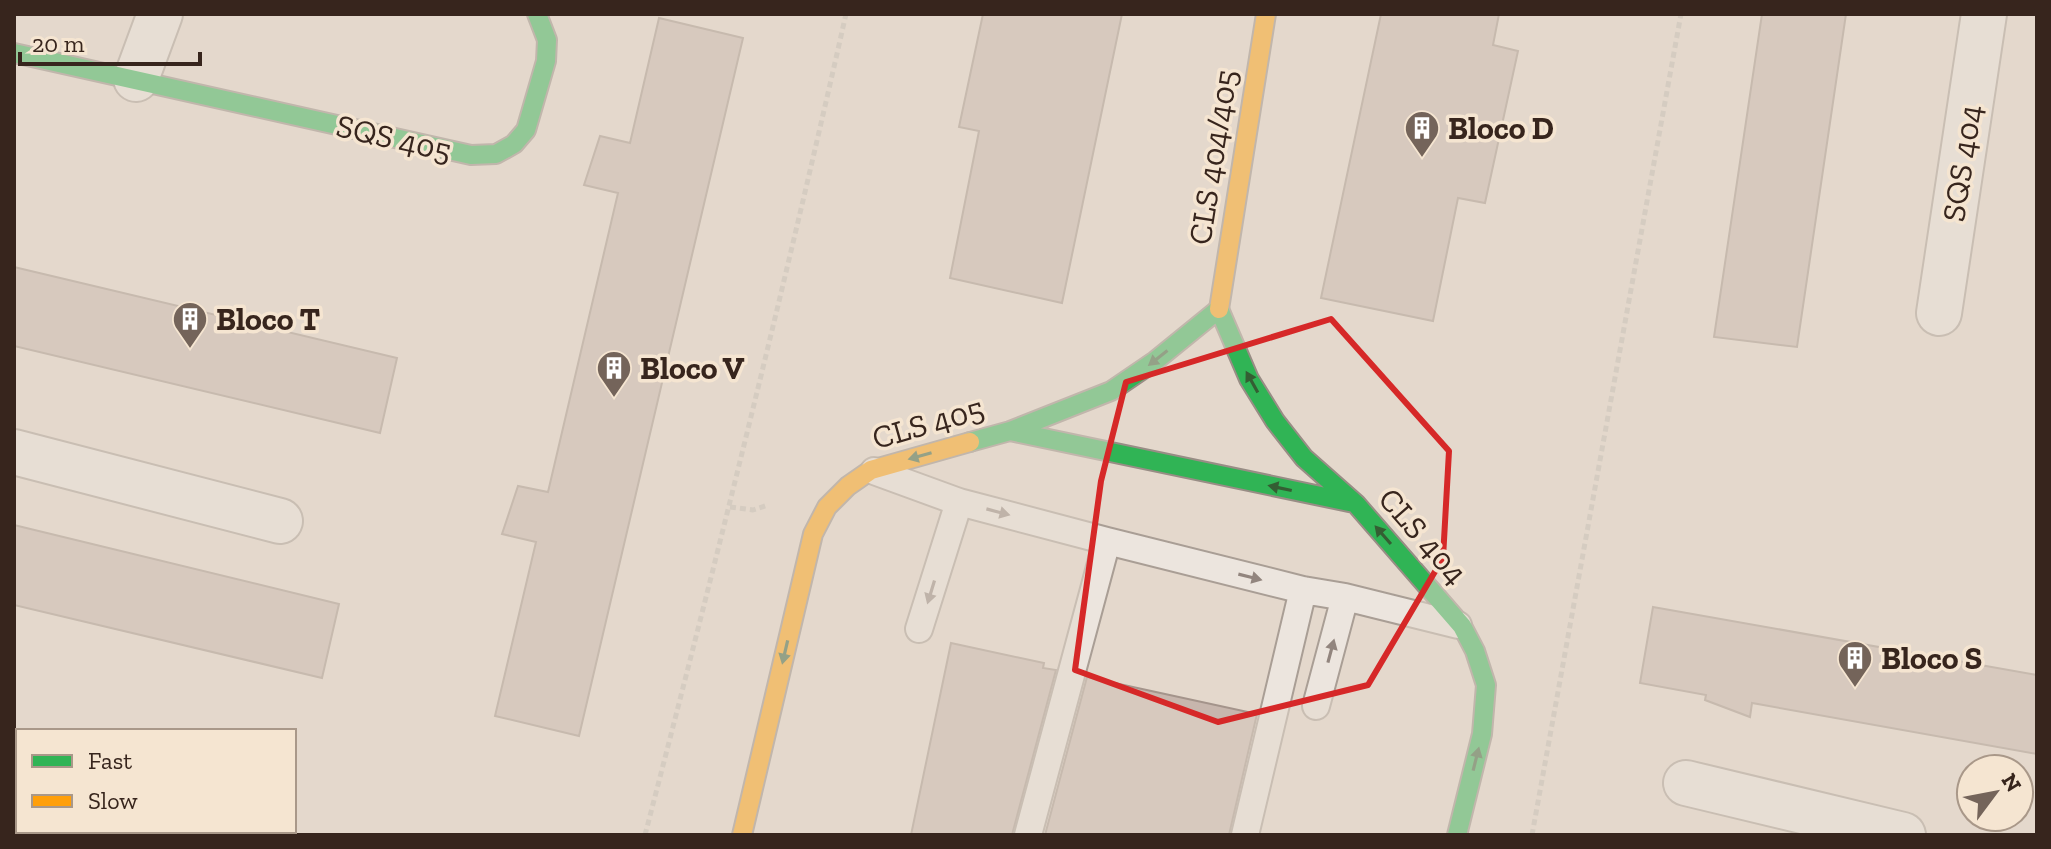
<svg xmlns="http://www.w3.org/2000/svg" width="2051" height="849" viewBox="0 0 2051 849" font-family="'Zilla Slab',serif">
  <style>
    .building { fill: #c7b6ad; stroke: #a4948b; stroke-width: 2 }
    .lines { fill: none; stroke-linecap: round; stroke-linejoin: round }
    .lane-casing { stroke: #a99e95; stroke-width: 30 }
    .street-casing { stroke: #a99e95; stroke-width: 48 }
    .fast-casing { stroke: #988d85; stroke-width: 22 }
    .slow-casing { stroke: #988d85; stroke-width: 22 }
    .path { stroke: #c4bcb4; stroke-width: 5; stroke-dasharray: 6 4; stroke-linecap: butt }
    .lane { stroke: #ece5de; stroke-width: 26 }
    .street { stroke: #ece5de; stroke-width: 44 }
    .fast { stroke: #30b455; stroke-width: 18 }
    .slow { stroke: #ff9f0a; stroke-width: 18 }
    .oneway { fill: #345e33 }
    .oneway2 { fill: #92857e }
    .marked { fill: none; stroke: #d62828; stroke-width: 6; stroke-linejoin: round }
    .labels { text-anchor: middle; stroke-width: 7; stroke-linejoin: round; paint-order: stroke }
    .poi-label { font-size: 32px; font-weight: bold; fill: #37251d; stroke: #f5e5d1; text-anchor: start }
    .street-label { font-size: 32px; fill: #37251d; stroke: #f5e5d1 }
  </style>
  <rect width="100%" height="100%" fill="#e4d8cc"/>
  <path class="building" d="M983 14H1122L1062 303 950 278 979 131 959 127Z
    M1381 14H1499L1493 45 1518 51 1485 203 1458 198 1433 321 1321 298Z
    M1762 14H1846L1797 347 1714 337Z
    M659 18 743 38 579 736 495 716 536 542 502 534 518 486 548 492 618 193 584 185 600 136 630 143Z
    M14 267 397 358 380 433 14 346Z
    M14 525 339 604 322 678 14 605Z
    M1653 607 2037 675V754L1752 703 1750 717 1705 700 1706 695 1640 683Z
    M951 643 1044 663 1043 668 1056 670 1012 835H911Z
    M1087 677 1257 714 1229 835H1045Z"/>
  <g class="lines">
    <g class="lane-casing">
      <path id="lane" d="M874 471 959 502 1107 541 1303 590 1345 597 1458 625
        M919 629 959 502
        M1316 706 1345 597
        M1028 835 1107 541
        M1245 835 1303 590"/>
    </g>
    <g class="street-casing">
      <path id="street" d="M136 79 160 14
        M1939 313 1984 14
        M14 452 280 521
        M1686 783 1903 835"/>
    </g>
    <g class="fast-casing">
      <path id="fast" d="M14 53 471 155 496 154 514 144 526 130 546 61 547 40 537 14
        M1219 309 1249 379 1275 421 1304 458 1356 504 1462 626 1475 651 1486 685 1482 734 1457 835
        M1010 431 1354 503
        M970 442 1010 431 1111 391 1155 361 1219 309"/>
    </g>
    <g class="slow-casing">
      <path id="slow" d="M1219 309 1266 14
        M742 835 813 534 827 507 848 486 871 470 970 442"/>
    </g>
    <path class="path" d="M730 507 753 510 768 505
      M14 834 17 835
      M645 835C716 562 784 289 846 14
      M1532 835 1681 14"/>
    <use href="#lane" class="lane"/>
    <use href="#street" class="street"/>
    <use href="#fast" class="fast"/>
    <use href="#slow" class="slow"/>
  </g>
  <defs><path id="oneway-solid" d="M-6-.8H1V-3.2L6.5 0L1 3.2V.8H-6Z" transform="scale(2)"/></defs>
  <g class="oneway">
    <use href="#oneway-solid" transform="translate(1158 358) rotate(142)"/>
    <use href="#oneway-solid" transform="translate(1252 382) rotate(-119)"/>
    <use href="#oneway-solid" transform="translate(920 456) rotate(164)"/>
    <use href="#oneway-solid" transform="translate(1280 488) rotate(-168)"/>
    <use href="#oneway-solid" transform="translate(1383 535) rotate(-131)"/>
    <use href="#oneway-solid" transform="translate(785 652) rotate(103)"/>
    <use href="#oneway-solid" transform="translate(1476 759) rotate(-76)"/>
  </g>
  <g class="oneway2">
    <use href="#oneway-solid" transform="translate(998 512) rotate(15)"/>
    <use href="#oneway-solid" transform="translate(1250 577) rotate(14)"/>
    <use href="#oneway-solid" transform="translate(931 592) rotate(107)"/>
    <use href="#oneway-solid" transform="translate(1331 651) rotate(-75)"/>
  </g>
  <path d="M0 0H2051V849H0ZM1331 319 1449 451 1443 558 1368 685 1218 722 1075 670 1101 481 1126 382Z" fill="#e4d8cc" fill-opacity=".55" fill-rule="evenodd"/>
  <path class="marked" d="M1331 319 1449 451 1443 558 1368 685 1218 722 1075 670 1101 481 1126 382Z"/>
  <defs>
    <g id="building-pin" transform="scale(1.8)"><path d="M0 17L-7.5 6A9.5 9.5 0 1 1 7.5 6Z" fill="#74645a" stroke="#f5e5d1"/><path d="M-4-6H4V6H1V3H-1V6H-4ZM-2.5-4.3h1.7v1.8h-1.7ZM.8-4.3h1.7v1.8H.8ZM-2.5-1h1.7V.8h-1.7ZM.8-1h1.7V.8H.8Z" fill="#fff"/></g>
  </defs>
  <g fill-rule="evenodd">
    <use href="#building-pin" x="1422" y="128"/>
    <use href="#building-pin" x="190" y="319"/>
    <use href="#building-pin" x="614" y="368"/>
    <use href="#building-pin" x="1855" y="658"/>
  </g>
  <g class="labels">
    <g class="poi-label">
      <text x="1448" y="139">Bloco D</text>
      <text x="216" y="330">Bloco T</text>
      <text x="640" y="379">Bloco V</text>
      <text x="1881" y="669">Bloco S</text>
    </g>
    <g class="street-label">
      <text transform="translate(394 138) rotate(13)" y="11">SQS 405</text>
      <text transform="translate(1213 157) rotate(-81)" y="11">CLS 404/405</text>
      <text transform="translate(1962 163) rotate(-81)" y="11">SQS 404</text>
      <text transform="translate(928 423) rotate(-16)" y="11">CLS 405</text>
      <text transform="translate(1423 536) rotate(49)" y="11">CLS 404</text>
    </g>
  </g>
  <rect width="2051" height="849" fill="none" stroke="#37251d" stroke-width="32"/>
  <rect x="16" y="729" width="280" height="104" fill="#f5e5d1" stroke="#a99889" stroke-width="2"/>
  <rect x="32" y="755" width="40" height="12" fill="#30b455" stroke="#a99889" stroke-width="2"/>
  <text x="88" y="769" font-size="24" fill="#37251d">Fast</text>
  <rect x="32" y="795" width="40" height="12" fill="#ff9f0a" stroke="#a99889" stroke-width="2"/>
  <text x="88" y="809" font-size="24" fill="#37251d">Slow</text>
  <g transform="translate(1995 793) rotate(58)"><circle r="38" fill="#f5e5d1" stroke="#a99889" stroke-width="2"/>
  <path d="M0-6L14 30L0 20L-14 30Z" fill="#74645a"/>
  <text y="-12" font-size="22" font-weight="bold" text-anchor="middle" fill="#37251d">N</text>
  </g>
  <path d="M20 52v12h180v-12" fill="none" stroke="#37251d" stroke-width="4"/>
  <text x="32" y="52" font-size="24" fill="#37251d" stroke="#f5e5d1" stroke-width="6" paint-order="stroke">20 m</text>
</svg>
